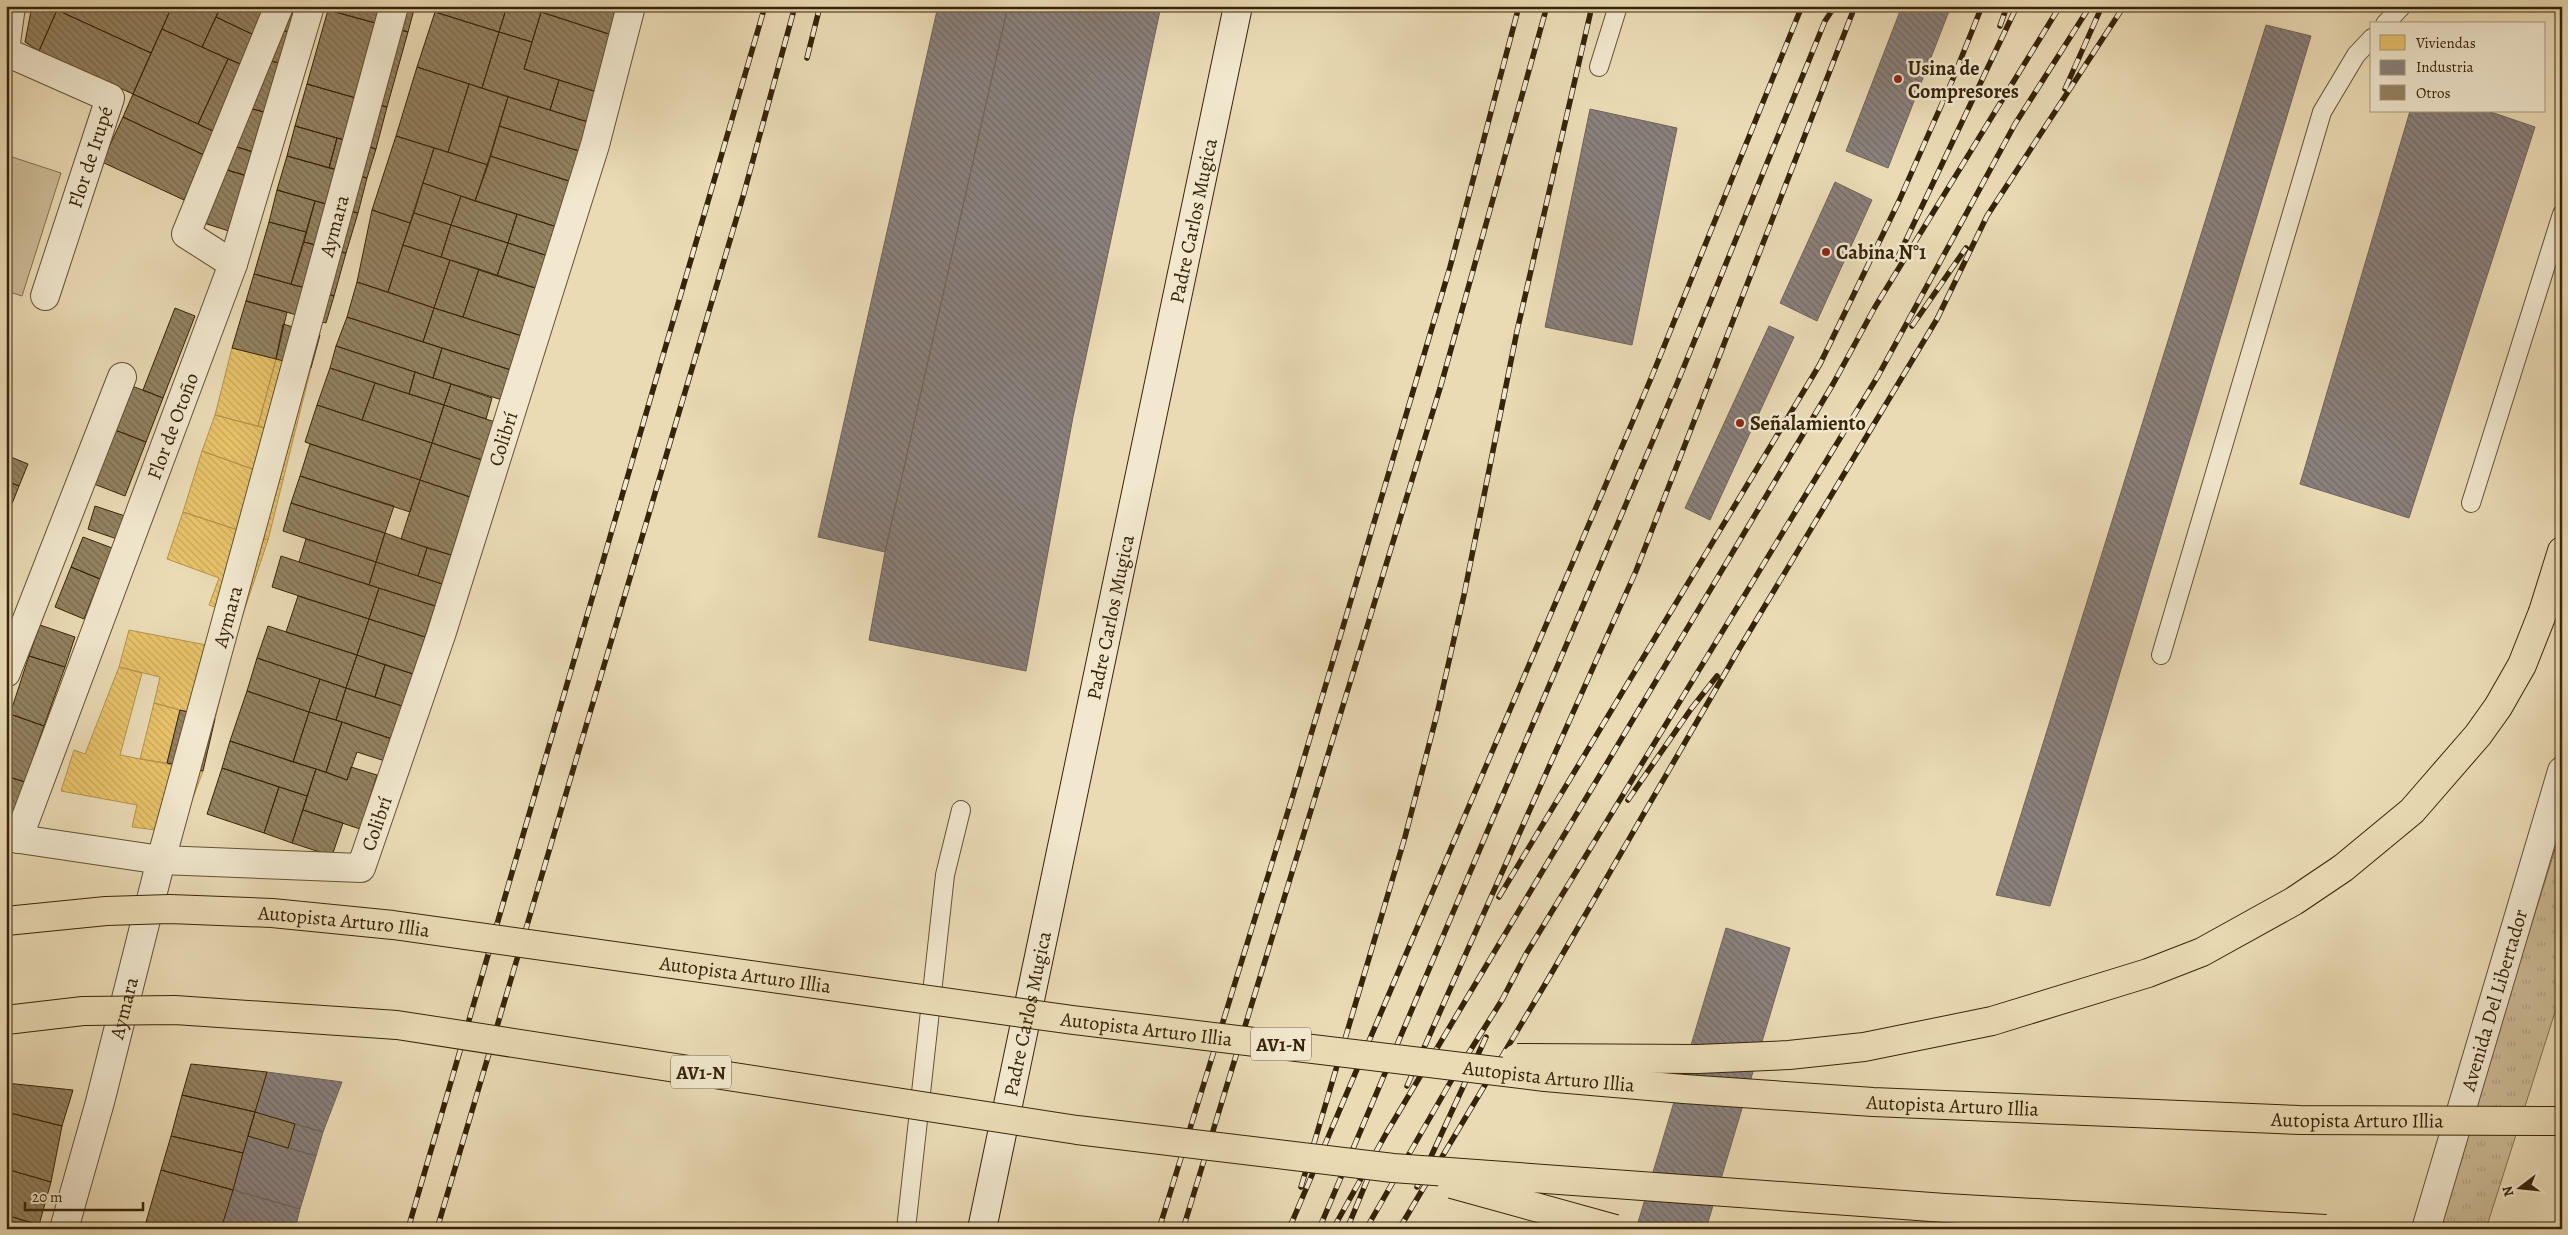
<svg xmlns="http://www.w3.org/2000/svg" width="2568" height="1235" viewBox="0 0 2568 1235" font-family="Alegreya,serif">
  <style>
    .green { fill: #ccbc98; stroke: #827050 }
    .park { fill: url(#park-tufts); stroke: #827050 }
    .homes { fill: url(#homes-back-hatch); stroke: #b4944d }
    .industry { fill: url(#industry-back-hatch); stroke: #716559 }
    .building { fill: url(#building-back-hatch); stroke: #372408 }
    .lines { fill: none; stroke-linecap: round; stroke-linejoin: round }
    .lane-casing { stroke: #645233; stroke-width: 20 }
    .street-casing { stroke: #645233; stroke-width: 30 }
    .secondary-casing { stroke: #372408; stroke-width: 30 }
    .highway-casing { stroke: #372408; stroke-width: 30 }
    .lane { stroke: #f1e8cf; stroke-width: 18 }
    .street { stroke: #f1e8cf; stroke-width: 28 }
    .secondary { stroke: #f1e8cf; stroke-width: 28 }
    .highway { stroke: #eadbb5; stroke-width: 28 }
    .rail-casing { stroke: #372408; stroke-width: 5.5 }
    .rail { stroke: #f1e8cf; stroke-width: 4; stroke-dasharray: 11; stroke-linecap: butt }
    .highway-bridge-casing { stroke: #372408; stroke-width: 30; stroke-linecap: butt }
    .highway-bridge { stroke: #eadbb5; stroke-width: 28 }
    .poi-dot { fill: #8f2418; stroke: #f1e8cf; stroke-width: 2 }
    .labels { text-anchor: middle; stroke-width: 5; stroke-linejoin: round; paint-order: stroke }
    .shield { fill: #f1e8cf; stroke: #6f5f44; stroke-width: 1 }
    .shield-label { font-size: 19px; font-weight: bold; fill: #372408 }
    .poi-label { font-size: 20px; font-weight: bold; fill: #372408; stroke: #f1e8cf; text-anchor: start }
    .street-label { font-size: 20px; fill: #372408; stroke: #f1e8cf }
  </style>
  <defs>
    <pattern id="park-tufts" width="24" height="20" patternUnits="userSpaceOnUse" patternTransform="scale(1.25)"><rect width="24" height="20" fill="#ccbc98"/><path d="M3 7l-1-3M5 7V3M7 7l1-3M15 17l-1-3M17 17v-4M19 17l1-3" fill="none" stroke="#b0a182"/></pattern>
    <pattern id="homes-back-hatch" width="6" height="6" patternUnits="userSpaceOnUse" patternTransform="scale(1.25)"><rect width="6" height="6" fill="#e9c46a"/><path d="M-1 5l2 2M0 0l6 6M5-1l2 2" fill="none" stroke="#c8a85a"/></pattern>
    <pattern id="industry-back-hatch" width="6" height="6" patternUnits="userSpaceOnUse" patternTransform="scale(1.25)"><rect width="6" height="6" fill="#8a817c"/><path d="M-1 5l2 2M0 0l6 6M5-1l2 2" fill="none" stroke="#726964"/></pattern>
    <pattern id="building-back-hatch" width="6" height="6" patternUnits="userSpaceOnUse" patternTransform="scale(1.25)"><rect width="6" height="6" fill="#948362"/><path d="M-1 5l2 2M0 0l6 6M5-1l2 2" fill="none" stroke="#7a6b4f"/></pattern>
  </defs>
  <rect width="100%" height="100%" fill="#eadbb5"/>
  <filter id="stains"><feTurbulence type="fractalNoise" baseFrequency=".004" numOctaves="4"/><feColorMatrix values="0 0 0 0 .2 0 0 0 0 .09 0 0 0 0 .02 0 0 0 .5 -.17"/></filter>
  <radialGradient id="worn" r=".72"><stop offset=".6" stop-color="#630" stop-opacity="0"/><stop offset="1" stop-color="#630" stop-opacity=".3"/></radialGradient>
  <path class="green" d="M6 155 61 173 22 296 6 291Z"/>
  <path class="park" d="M2562 827V990L2486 1229H2436Z"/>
  <path class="homes" d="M232 348 276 359 258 426 215 415Z
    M276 359 311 368 294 436 258 426Z
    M215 415 294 436 283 480 202 451Z
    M202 451 283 480 268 540 183 512Z
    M183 512 268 540 242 617 209 605 219 578 167 559Z
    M129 630 232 650 215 719 154 703 160 677 119 667Z
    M119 667 142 673 120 755 203 771 180 833 132 827 137 805 61 791 74 750 85 754Z
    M154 703 180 710 167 763 140 759Z"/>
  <path class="industry" d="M938 6H1008L885 552 818 537Z
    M1008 6H1161L1073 417 1026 671 869 640 885 552Z
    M1902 6H1951L1888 168 1846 151Z
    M2266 25 2311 36 2050 906 1996 895Z
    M1590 109 1677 128 1632 345 1545 327Z
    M2410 111H2488L2535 127 2409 518 2300 484Z
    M1835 182 1872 200 1817 321 1780 303Z
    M1769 326 1794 337 1710 520 1685 508Z
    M1726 928 1790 948 1706 1229H1636Z
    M267 1072 342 1082 323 1132 255 1112Z
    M295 1124 323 1132 316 1156 288 1148Z
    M248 1136 316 1156 300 1209 233 1190Z
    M233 1190 300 1209 295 1229H234L222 1225Z"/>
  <path class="building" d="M32 6H49L57 10 39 51 25 42Z
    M59 6H172L151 53 57 10Z
    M172 6H221L202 47 162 29Z
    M221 6H272L258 37 216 17Z
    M285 6H303L294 35 276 27Z
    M329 6H415L408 32 328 10Z
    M437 6H507L499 32 435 12Z
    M507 6H543L532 42 499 32Z
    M543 6H622L618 37 541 12Z
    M57 10 151 53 133 94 39 51Z
    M328 10 408 32 387 107 307 84Z
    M435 12 499 32 482 88 417 67Z
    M541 12 618 37 600 93 524 69Z
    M216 17 258 37 245 66 202 47Z
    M276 27 294 35 285 65 262 58Z
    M162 29 228 59 198 124 133 94Z
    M499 32 532 42 524 69 559 80 550 110 482 88Z
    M262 58 285 65 271 114 242 106Z
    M228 59 245 66 215 132 198 124Z
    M417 67 469 84 448 152 396 136Z
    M559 80 600 93 591 123 550 110Z
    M307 84 387 107 376 149 295 126Z
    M469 84 508 97 488 165 448 152Z
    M133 94 215 132 204 155 123 117Z
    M508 97 591 123 582 152 499 126Z
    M242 106 271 114 259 154 228 144Z
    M123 117 204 155 184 200 102 162Z
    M295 126 337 138 329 168 287 156Z
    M499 126 582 152 572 182 490 156Z
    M396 136 434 148 410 223 372 210Z
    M337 138 376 149 367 178 329 168Z
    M228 144 259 154 251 177 220 168Z
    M434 148 488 165 475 201 423 183Z
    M287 156 367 178 358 213 277 190Z
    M490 156 572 182 557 227 475 201Z
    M220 168 251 177 235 233 204 223Z
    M423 183 461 196 451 225 414 213Z
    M277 190 315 201 306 232 269 222Z
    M461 196 517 214 508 243 451 225Z
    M315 201 358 213 346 253 304 242Z
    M372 210 410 223 388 292 357 282Z
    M414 213 451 225 441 257 403 245Z
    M517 214 557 227 548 256 508 243Z
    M269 222 306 232 291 284 254 274Z
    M451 225 508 243 497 276 441 257Z
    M304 242 346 253 334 296 291 284Z
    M508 243 548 256 538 289 497 276Z
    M403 245 450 260 434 308 388 292Z
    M450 260 479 269 463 317 434 308Z
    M479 269 538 289 522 336 463 317Z
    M254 274 334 296 326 323 246 301Z
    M357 282 434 308 423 342 347 317Z
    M246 301 287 312 276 359 232 348Z
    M175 308 195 316 163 398 143 390Z
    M434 308 522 336 511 370 423 342Z
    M347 317 442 348 433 378 336 346Z
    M283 324 320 335 311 368 276 359Z
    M336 346 415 372 409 394 330 368Z
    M442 348 511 370 502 400 433 378Z
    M330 368 375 383 362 420 317 405Z
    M415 372 451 384 444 405 409 394Z
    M375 383 444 405 432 443 362 420Z
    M451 384 492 398 486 419 444 405Z
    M132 386 163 398 146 442 115 430Z
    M317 405 432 443 420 480 305 442Z
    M444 405 495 422 482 460 432 443Z
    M115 430 146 442 125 496 94 484Z
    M432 443 482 460 470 497 420 480Z
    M310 444 420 480 410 512 300 476Z
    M6 455 28 464 19 486 6 481Z
    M300 476 394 506 385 533 291 503Z
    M420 480 470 497 451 555 401 539Z
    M6 481 19 486 8 514 6 513Z
    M291 503 385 533 376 562 283 531Z
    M95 506 125 516 117 539 88 529Z
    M385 533 427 548 418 576 376 562Z
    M83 537 112 548 100 579 71 567Z
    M306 539 376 562 369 585 299 562Z
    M427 548 451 555 442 584 418 576Z
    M281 556 379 588 369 619 272 587Z
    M376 562 442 584 435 606 369 585Z
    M71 567 100 579 84 619 55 607Z
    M379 588 435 606 425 637 369 619Z
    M298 596 369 619 357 655 286 632Z
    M369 619 425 637 413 674 357 655Z
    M40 625 75 637 65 667 29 656Z
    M268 626 357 655 346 688 257 658Z
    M357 655 385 665 375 697 346 688Z
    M29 656 65 667 44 726 10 714Z
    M257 658 320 679 309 712 247 691Z
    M385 665 413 674 402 706 375 697Z
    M320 679 346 688 336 720 309 712Z
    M346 688 402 706 392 739 336 720Z
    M247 691 309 712 293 762 230 741Z
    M180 710 215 719 203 771 167 763Z
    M309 712 342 722 326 772 293 762Z
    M10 714 44 726 25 782 6 776V725Z
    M342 722 392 739 385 761 357 752 347 780 326 772Z
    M230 741 316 769 307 796 222 768Z
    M351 767 377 775 360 829 303 810 316 769 347 780Z
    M222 768 279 787 264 833 207 814Z
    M6 776 25 782 10 827 6 826Z
    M279 787 307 796 292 843 264 833Z
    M303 810 343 823 332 856 292 843Z
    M191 1064 267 1072 255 1112 182 1095Z
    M6 1083 73 1090 62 1126 6 1112Z
    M182 1095 255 1112 243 1153 171 1136Z
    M6 1112 62 1126 51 1182 6 1169Z
    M255 1112 295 1124 288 1148 248 1136Z
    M171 1136 243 1153 233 1190 161 1170Z
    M6 1169 51 1182 39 1225 6 1215Z
    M161 1170 233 1190 221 1229H144Z
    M6 1215 39 1225 38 1229H6Z"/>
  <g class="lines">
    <g class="lane-casing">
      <path id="lane" d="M2385 24 2402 6
        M1599 67 1618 6
        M2471 503 2562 214
        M2161 655 2322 112 2356 55 2372 38
        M906 1229 945 875 961 810"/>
    </g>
    <g class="street-casing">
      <g id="street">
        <path d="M6 43 11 6"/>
        <path d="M6 52 110 98 45 296"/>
        <path d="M233 264 186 234 279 6"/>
        <path d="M6 673 122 377"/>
        <path id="s1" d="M6 837 161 860 361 868 441 635 595 145 631 6"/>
        <path id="s2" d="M18 839 233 264 310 6"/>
        <path id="s3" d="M64 1229 100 1102 161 860 394 6"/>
        <path id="s4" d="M2426 1229 2562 771"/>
      </g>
    </g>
    <g class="secondary-casing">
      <g id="secondary">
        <path id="s5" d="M982 1229 1238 6"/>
      </g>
    </g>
    <g class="highway-casing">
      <path id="highway" d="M2543 612 2562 551"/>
    </g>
    <use href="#lane" class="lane"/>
    <use href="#street" class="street"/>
    <use href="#secondary" class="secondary"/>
    <use href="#highway" class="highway"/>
    <g class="rail-casing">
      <path id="rail" d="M2000 26 2007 6
        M807 58 820 6
        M2065 89 2102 6
        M1897 259 2017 6
        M1912 326 1966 248
        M1628 800 1691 709 1717 676
        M1499 897 1820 364 1899 201 1952 81 1982 6
        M1407 1086 1636 571 1855 6
        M1301 1187 1405 837 1437 714 1464 595 1517 331 1592 6
        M1417 1187 1486 1037
        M408 1229 765 6
        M437 1229 744 193 795 6
        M1159 1229 1293 795 1450 267 1519 6
        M1183 1229 1441 385 1547 6
        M1289 1229 1652 376 1802 6
        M1319 1229 1676 386 1825 21 1835 6
        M1333 1229 1387 1132 1833 384 1875 307 2060 6
        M1347 1229 1368 1178
        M1366 1229 1451 1081 1502 1000 1526 954 1878 376 2015 124 2090 6
        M1399 1229 1547 981 1739 649 1937 319 1987 216 2124 6"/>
    </g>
    <use href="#rail" class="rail"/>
    <g class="highway-bridge-casing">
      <g id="highway-bridge">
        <path id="s6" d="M6 921 106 911 170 909 272 913 393 925 1073 1020 1545 1077 1684 1089 1873 1102 2300 1120 2562 1121"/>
        <path d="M6 1020 83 1011 175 1010 397 1025 1077 1130 1393 1168 1945 1208 2326 1229"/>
        <path d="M1517 1058 1698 1059 1789 1055 1864 1047 1992 1021 2148 973 2202 952 2294 901 2343 868 2412 811 2478 735 2498 707 2522 665 2543 612"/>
        <path d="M1452 1184 1615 1229"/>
      </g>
    </g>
    <use href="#highway-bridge" class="highway-bridge"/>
  </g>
  <g class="poi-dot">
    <circle cx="1898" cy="79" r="5"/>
    <circle cx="1826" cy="252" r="5"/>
    <circle cx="1740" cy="423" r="5"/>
  </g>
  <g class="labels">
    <g class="shield">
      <rect x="1251" y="1027.5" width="60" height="33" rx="4"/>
      <rect x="671" y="1055.5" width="60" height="33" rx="4"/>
    </g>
    <g class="shield-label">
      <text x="1281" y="1051">AV1-N</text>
      <text x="701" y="1079">AV1-N</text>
    </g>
    <g class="poi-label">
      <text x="1908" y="75">Usina de<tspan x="1908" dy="23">Compresores</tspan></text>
      <text x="1836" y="259">Cabina N°1</text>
      <text x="1750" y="430">Señalamiento</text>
    </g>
    <g class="street-label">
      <text transform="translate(90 157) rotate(-72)" y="7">Flor de Irupé</text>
      <text dy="7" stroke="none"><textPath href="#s5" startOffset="1030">Padre Carlos Mugica</textPath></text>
      <text dy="7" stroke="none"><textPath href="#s3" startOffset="1039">Aymara</textPath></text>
      <text dy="7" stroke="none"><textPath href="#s2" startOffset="441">Flor de Otoño</textPath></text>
      <text dy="7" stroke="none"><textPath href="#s1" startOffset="809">Colibrí</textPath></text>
      <text dy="7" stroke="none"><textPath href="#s3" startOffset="634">Aymara</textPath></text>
      <text dy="7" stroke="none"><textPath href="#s5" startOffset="625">Padre Carlos Mugica</textPath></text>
      <text dy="7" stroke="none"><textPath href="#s1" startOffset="404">Colibrí</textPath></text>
      <text dy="7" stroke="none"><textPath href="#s6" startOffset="339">Autopista Arturo Illia</textPath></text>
      <text dy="7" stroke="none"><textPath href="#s6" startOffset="744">Autopista Arturo Illia</textPath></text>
      <text dy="7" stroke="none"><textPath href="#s4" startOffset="239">Avenida Del Libertador</textPath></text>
      <text dy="7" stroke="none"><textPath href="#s3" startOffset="229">Aymara</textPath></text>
      <text dy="7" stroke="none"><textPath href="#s5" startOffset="220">Padre Carlos Mugica</textPath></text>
      <text dy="7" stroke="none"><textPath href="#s6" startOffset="1149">Autopista Arturo Illia</textPath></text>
      <text dy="7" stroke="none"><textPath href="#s6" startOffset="1554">Autopista Arturo Illia</textPath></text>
      <text dy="7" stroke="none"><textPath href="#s6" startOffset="1959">Autopista Arturo Illia</textPath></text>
      <text dy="7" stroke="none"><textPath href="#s6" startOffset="2364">Autopista Arturo Illia</textPath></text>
    </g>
  </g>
  <rect width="2568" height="1235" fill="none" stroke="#eadbb5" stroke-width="25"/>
  <rect x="8" y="8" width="2553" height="1220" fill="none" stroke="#372408" stroke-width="2.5"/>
  <rect x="12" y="12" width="2543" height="1210" fill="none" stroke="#372408"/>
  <rect x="2370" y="22" width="175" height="90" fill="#f1e8cf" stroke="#a79a7f"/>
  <rect x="2380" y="35" width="25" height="15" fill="#e9c46a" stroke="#a79a7f"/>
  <text x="2416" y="48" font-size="15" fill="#372408">Viviendas</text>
  <rect x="2380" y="60" width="25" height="15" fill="#8a817c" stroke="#a79a7f"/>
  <text x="2416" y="72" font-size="15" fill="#372408">Industria</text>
  <rect x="2380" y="85" width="25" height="15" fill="#948362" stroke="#a79a7f"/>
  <text x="2416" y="98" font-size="15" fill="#372408">Otros</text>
  <g transform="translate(2520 1188) rotate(254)" stroke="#f1e8cf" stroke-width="4" paint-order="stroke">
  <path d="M0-4L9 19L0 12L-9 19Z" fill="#372408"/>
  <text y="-8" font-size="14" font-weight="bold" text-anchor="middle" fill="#372408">N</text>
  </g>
  <path d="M25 1202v8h118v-8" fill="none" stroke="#372408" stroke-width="2.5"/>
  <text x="32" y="1202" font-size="15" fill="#372408" stroke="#f1e8cf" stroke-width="4" paint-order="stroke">20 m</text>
  <rect width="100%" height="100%" filter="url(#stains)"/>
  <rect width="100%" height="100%" fill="url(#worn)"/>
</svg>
